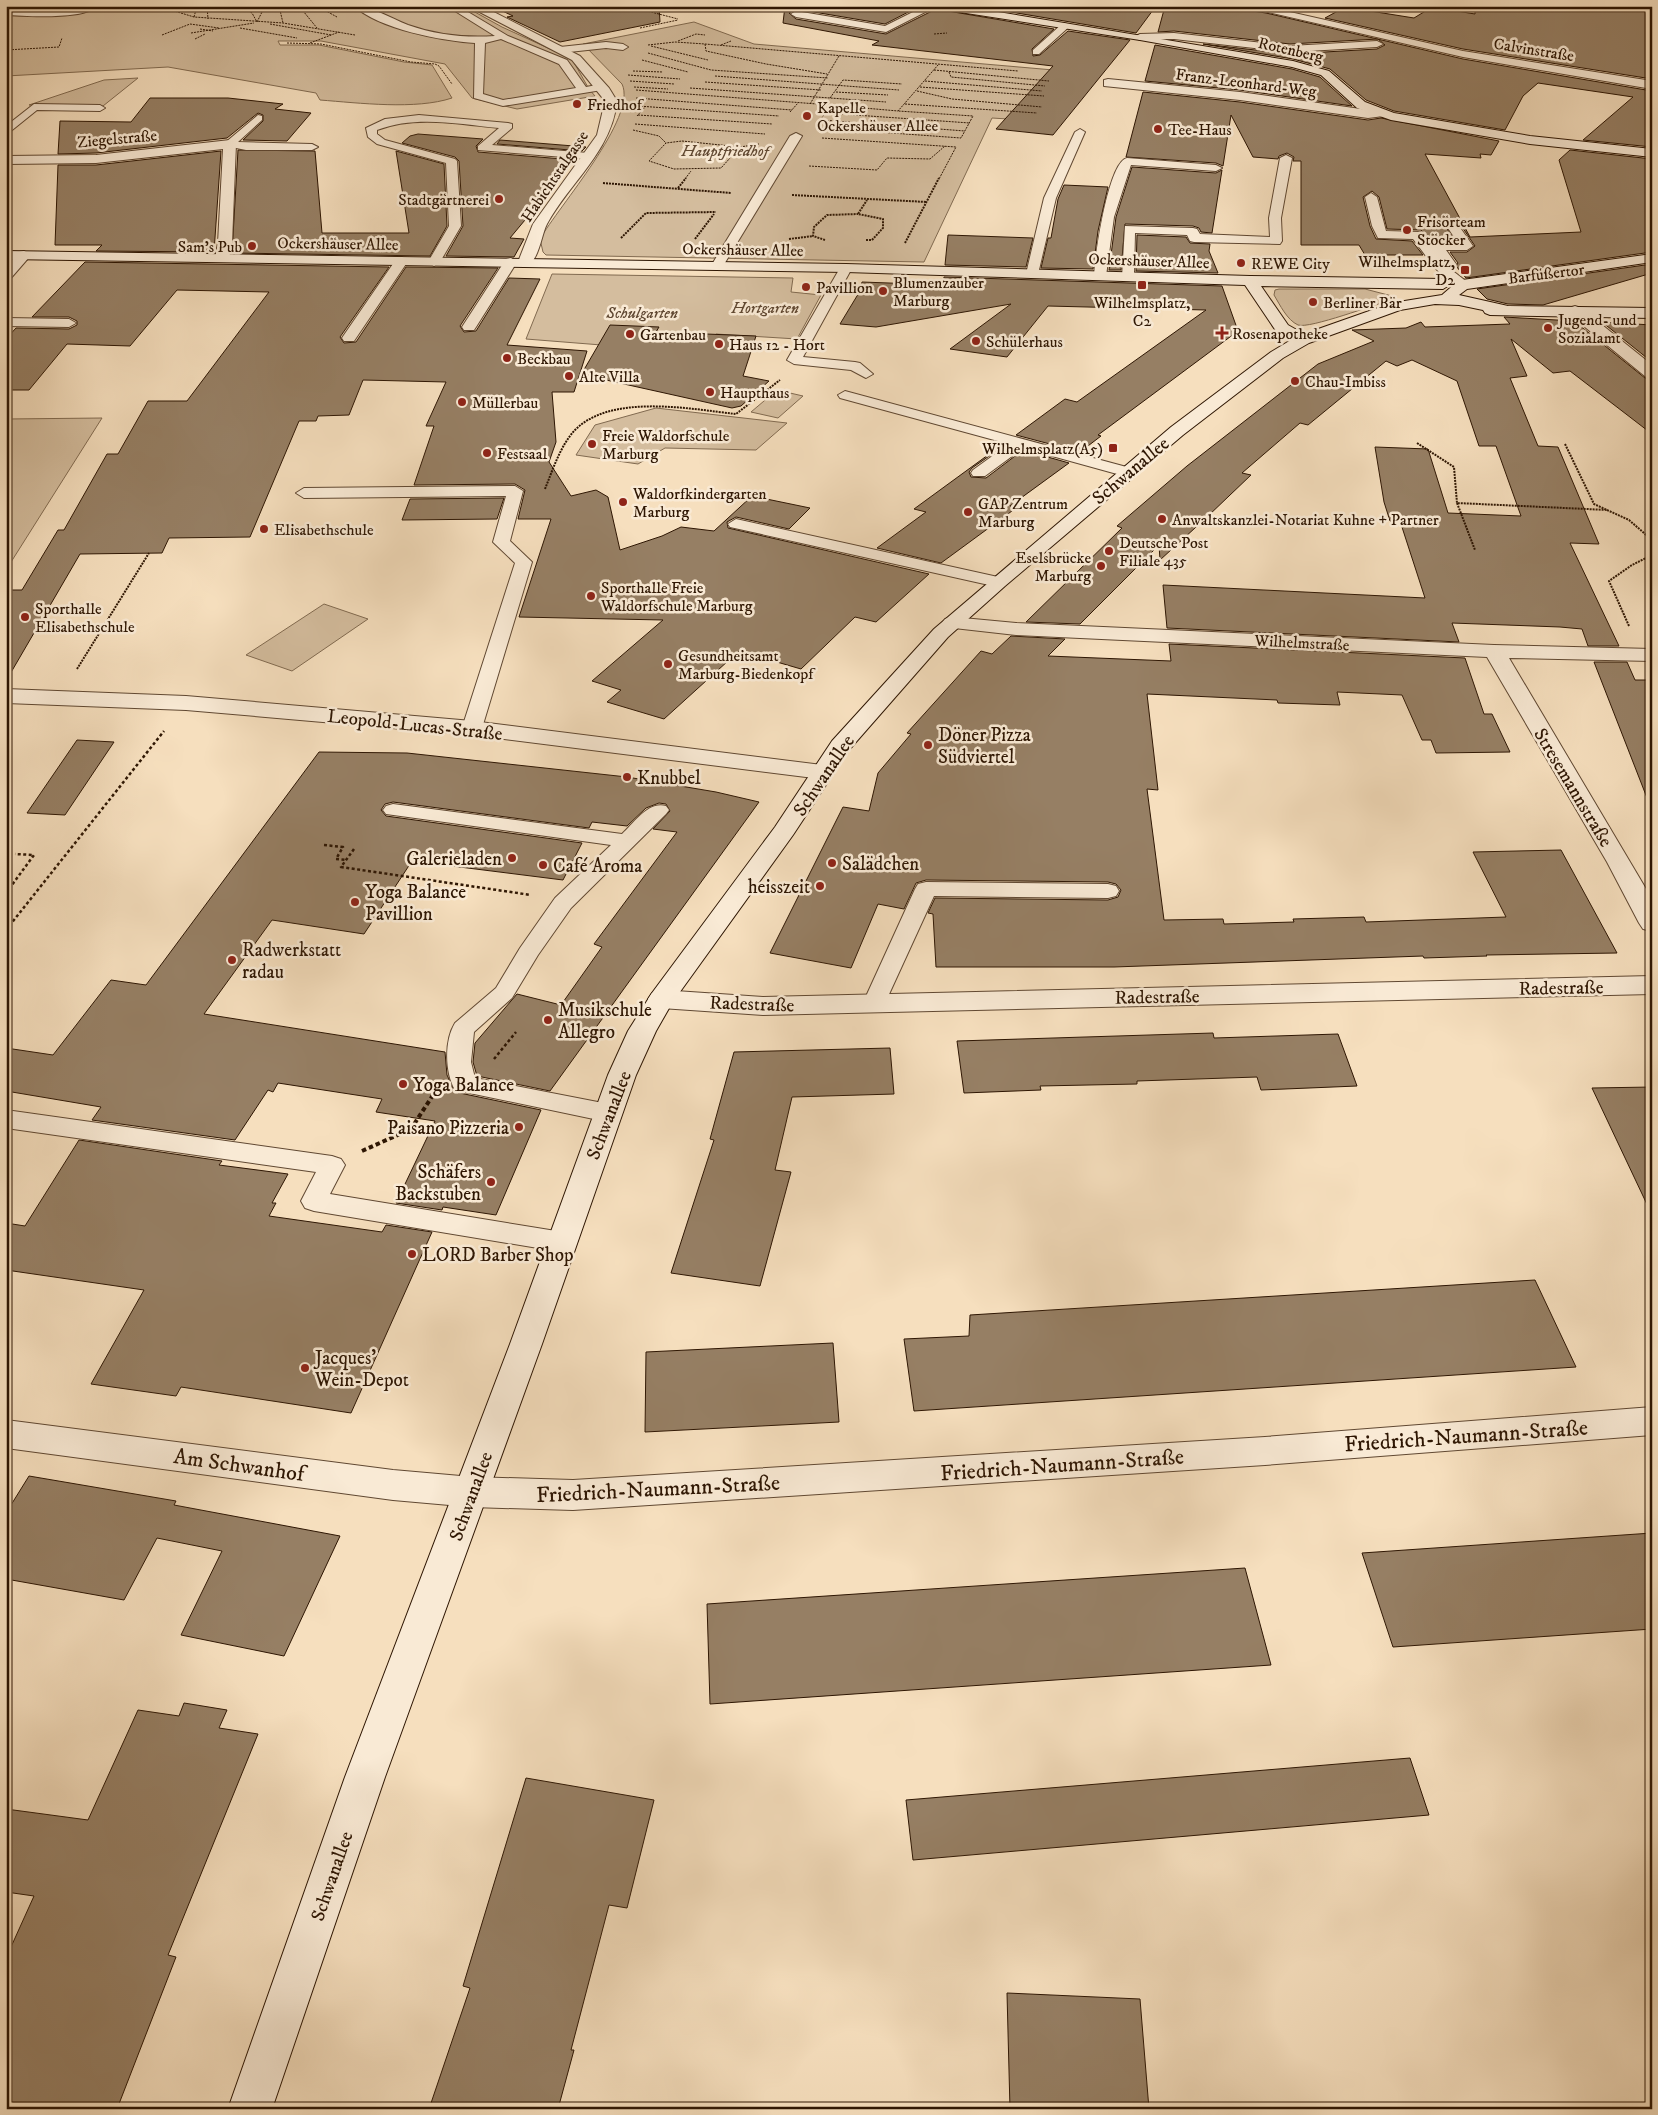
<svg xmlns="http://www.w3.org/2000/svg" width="1658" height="2115" viewBox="0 0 1658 2115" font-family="'IM FELL DW Pica',serif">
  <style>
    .green { fill: #d4bd9e; stroke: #816a50 }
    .building { fill: #967f64; stroke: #2e1603 }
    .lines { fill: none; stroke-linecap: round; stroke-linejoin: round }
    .lane-casing { stroke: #604832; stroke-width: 2 }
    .street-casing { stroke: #604832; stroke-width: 2 }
    .secondary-casing { stroke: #2e1603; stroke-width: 2 }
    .path-far3 { stroke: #2e1603; stroke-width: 1; stroke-dasharray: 2 1; stroke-linecap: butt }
    .path-far2 { stroke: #2e1603; stroke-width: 2; stroke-dasharray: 2 1; stroke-linecap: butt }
    .path-far1 { stroke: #2e1603; stroke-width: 2.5; stroke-dasharray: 3 2.5; stroke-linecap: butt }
    .path { stroke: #2e1603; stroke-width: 4; stroke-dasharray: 4.5 3; stroke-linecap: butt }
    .lane { fill: #f9ead5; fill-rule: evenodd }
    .street { fill: #f9ead5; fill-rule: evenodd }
    .secondary { fill: #f9ead5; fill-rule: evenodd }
    .poi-dot { fill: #8f2418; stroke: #f9ead5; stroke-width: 2 }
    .labels { text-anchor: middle; stroke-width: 5; stroke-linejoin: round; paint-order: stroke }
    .far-street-label { font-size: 16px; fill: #2e1603; stroke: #f9ead5 }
    .far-poi-label { font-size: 16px; fill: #2e1603; stroke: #f9ead5; text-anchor: start }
    .far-park-label { font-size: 16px; font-style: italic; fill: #604832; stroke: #f9ead5 }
    .street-label { font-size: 19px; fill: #2e1603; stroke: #f9ead5 }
    .poi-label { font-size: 19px; fill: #2e1603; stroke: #f9ead5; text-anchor: start }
    .near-street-label { font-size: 22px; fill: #2e1603; stroke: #f9ead5 }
  </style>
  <rect width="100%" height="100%" fill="#f6dfbe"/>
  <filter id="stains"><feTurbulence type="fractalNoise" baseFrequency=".004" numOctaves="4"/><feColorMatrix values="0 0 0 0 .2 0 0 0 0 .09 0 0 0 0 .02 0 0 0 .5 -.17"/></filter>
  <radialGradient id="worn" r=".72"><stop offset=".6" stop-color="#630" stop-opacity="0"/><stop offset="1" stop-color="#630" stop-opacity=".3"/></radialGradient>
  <path class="green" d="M6 6H464L502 27 572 59 589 89 595 96 517 109 472 98 445 64 321 41H278L280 45H319L404 62 432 65 452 98C416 110 359 103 320 100L316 93 168 67 6 76Z
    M694 22 754 44 1065 71 1040 121 992 118 924 262 546 255 543 252 540 239C558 207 638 117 622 84L583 44Z
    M138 78 103 106 29 105 104 80Z
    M552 274 793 278 791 292 821 295 797 339 716 334 714 339 677 351 526 339Z
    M1279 289H1365L1392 296V300C1375 304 1310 329 1298 325 1287 320 1280 305 1274 295L1275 290Z
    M777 390 803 396 778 418 751 412Z
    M656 408 787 423 756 450 665 448 638 464 576 455 595 425Z
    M102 418 6 570V419Z
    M324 604 368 619 292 671 246 655Z"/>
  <path class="building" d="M492 6H659L660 22 560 42 507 17 513 16Z
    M785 6H920L885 24 796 9 789 13 796 19 886 34 936 9 1054 29 1032 49 1033 56 1040 55 1068 31 1130 40 1053 135 996 129 1053 66 872 45 879 41 783 23Z
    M975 6H1156L1136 33Z
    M1165 6H1219L1266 13 1463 59 1652 91V147L1583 140 1633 97 1538 83 1523 96 1505 130 1394 111 1366 100 1330 69 1293 59 1203 44 1290 54 1377 49 1385 45 1378 39 1290 44 1174 31 1158 32Z
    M1475 6H1652V79L1463 49 1325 18 1345 7 1414 18 1432 7 1475 14Z
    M1155 45 1292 69 1320 77 1352 106 1240 90 1145 81Z
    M1143 92 1240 102 1368 120 1381 118 1499 141 1491 155 1480 154 1481 158 1425 154 1470 237 1581 232 1559 160 1570 150 1652 159V252L1466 278 1456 266 1458 263 1450 252H1467L1475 246 1456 218 1446 217 1442 221 1455 241 1432 243 1421 230 1387 229 1379 197 1372 191 1363 197 1370 226 1376 239 1412 241 1423 255H1365L1359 245H1301V161H1293L1294 157 1287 153 1279 156 1278 159 1253 157 1231 115 1223 166 1216 163 1126 157Z
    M150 98H228L283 104 275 109 311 113 287 141 243 140 263 121V115L258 113 227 138 96 153 58 154 60 121 131 122Z
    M418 134 483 139 476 146 478 152 575 160 510 238 524 239 514 257 446 256 463 226 459 161 455 157 402 143 410 136Z
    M500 140 586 147 582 151 497 144Z
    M238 150 315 151 322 233H409L396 151 444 164 447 226 430 256 232 253Z
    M221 151 214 252 96 251 102 245H55L58 165H96Z
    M1132 167 1216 173 1222 170 1212 233 1201 232 1199 228 1193 226 1125 224 1121 270H1109L1116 217Z
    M1064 185 1108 187 1098 231 1093 269 1041 268 1048 238H1051L1058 199Z
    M948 235 1033 238 1026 267 945 265Z
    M1137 235 1186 237 1190 243 1210 244 1209 251 1218 273 1136 271Z
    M85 262 389 267 340 337 344 343 356 342 406 267 498 268 460 326 464 332 476 331 509 278 540 279 507 345 587 351 574 392H552L556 442 549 462 571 496 596 490 608 497 620 550 662 536 681 527 714 531 752 496 810 508 789 529 736 517 727 522 728 528 929 574 876 622 855 617 801 669 739 651 664 719 607 702 621 690 592 681 663 620 519 617 551 519H518L525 490 515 484 414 485 434 426H426L446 382 363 380 349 415 318 416 316 421H299L250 537 169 538 162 553 80 554 6 681V590H22L58 530H64L107 454H118L148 401H187L269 292 177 290 130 346 67 344 29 390H6V339L16 328 69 329 77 325V321L69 317H32Z
    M1652 264V273L1543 305 1508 304 1487 299 1477 289Z
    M944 277 1222 286 1238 331 1098 435 1101 436 1080 452 1016 435 1065 399 1077 402 1206 310 1048 306 1007 357 950 349 1011 304 876 327 840 324 860 291 862 282 943 285Z
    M1504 317 1574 321 1645 378 1652 380V434L1570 371 1553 373 1511 339 1527 376 1510 378 1538 446 1558 447 1599 544 1570 543 1619 646H1588L1582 629 1560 627 1452 623 1459 642 1167 628 1163 585 1425 598 1400 521H1390L1384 502 1375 447 1428 449 1448 513 1521 516 1496 446H1479L1457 381 1412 360 1397 366 1386 361 1308 425 1300 423 1242 473 1251 475 1207 517 1160 560 1159 545 1080 624 1026 622 1122 528 1117 526 1187 466 1318 364 1374 341 1352 330 1406 328 1421 322 1425 327 1510 324Z
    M1602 322 1652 325V362Z
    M610 325 659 327 656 332 756 336 743 376 769 381 741 406 732 408 606 380H578Z
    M1003 444 1005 445 972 468 969 472 971 477 986 478 1023 450 1069 463 1010 506 1016 508 941 563 877 548 926 512 914 509Z
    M504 498 497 519 402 520 410 499Z
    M1011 636 1065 639 1048 656 1171 661 1169 644 1465 658 1484 714H1492L1510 752 1436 753 1431 740H1422L1402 695 1337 692 1340 705 1278 703 1277 700 1147 694 1158 790 1147 789 1164 920 1223 919 1224 924 1294 922 1293 919 1364 917 1366 922 1506 917 1473 852 1561 850 1617 953 1486 955 1487 956 1424 958 1423 956 1114 967H936L933 914 928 913 935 898 1108 900 1118 897 1121 890 1116 884 1108 882 926 880 916 883 904 909 878 904 851 968 770 953 843 807 869 811 878 773 911 734 907 733 981 651 992 654Z
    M1594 662H1627L1635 680H1652V802L1649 803Z
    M77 740 114 742 65 815 27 813Z
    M319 752 407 753 627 777 716 792 759 802 550 1091 477 1076 473 1062 475 1043 517 994 561 1005 602 947 594 944 677 832 653 829 670 811 666 804 659 803 646 808 627 826 592 822 589 828 393 802 385 804 381 810 386 816 582 843 563 880 412 861 364 934 272 920 204 1014 445 1052 447 1075 455 1092 541 1110 496 1215 443 1207 442 1210 396 1203 435 1121 376 1112 382 1099 278 1083 273 1092 268 1090 235 1140 92 1120 101 1107 6 1091V1048L53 1055 111 980 146 985Z
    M1213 1033 1214 1038 1338 1034 1357 1086 1261 1090 1257 1077 1137 1081V1084L1040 1086 1041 1090 964 1093 957 1041Z
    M890 1048 894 1094 792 1097 775 1170 791 1172 760 1286 671 1273 714 1140 710 1139 734 1052Z
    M1652 1087V1215L1592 1088Z
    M79 1140 222 1161 219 1165 288 1174 272 1203H276L269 1216 382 1232 386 1225 432 1232 351 1413 181 1387 176 1396 91 1384 144 1290 6 1270V1223L25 1226Z
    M1535 1280 1576 1367 914 1411 904 1339 969 1336 970 1315Z
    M833 1343 839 1422 645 1432 646 1352Z
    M29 1476 176 1501 174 1505 340 1536 284 1656 181 1635 222 1551 157 1538 124 1600 6 1579V1513Z
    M1652 1533V1629L1393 1647 1362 1553Z
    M1245 1568 1271 1665 710 1704 707 1604Z
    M184 1703 227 1710 219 1728 258 1734 168 1955 176 1957 117 2109H6V1958L34 1896 6 1892V1809L88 1820 138 1710 179 1716Z
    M1410 1758 1429 1815 913 1860 906 1800Z
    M526 1778 654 1800 627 1908 609 1905 571 2050H574L558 2109H429L470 1988 463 1986Z
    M1007 1993 1140 1999 1149 2109H1010Z"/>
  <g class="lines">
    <g class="lane-casing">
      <path id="lane" d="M87 6H97C84 20 26 16 6 15V9L52 11Z
        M354 6C372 6 390 18 408 25 436 35 465 38 495 36L447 6H458L508 36 567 60 586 87 602 84 607 87 602 90 503 106 474 98 475 43C442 41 379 29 354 6ZM501 39 559 64 576 88 503 100 483 94 485 43Z
        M925 6H937L886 32 796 17 791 14 796 11 885 26Z
        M1063 23 1071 25 1039 54H1033V50Z
        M606 42 623 44 628 47 623 50 606 48 560 53 555 50 560 47Z
        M34 104 100 105 105 108 100 111 37 110 6 135V126Z
        M258 115 262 116V120L238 142 312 144 318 147 312 150H246L226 146V142Z
        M419 115 508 123 512 124V128L492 145 588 153 594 156 588 159 478 150V146L499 128C459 124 415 115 377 130V134L385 140 455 159 457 161 461 226 440 262 434 266 428 262 449 226 446 163 377 144 368 137 366 128 385 119Z
        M1080 129 1085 132 1056 198 1038 274 1037 277H1027L1026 274 1044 198 1075 132Z
        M796 133 802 136 723 266 722 269H712L711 266 790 136Z
        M1286 155 1292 158 1281 218 1282 241 1280 244 1194 242 1190 241 1187 235 1135 233 1134 277 1128 281 1123 280 1122 277 1125 226 1193 228 1197 229 1200 234 1270 237 1269 218 1280 158Z
        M1127 158 1216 165 1222 168 1216 171 1131 165 1114 217 1106 276 1100 280 1094 276C1095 257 1108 162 1127 158Z
        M1371 193 1377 197 1386 231 1421 232 1431 245 1458 243 1444 222 1446 219H1454L1473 246 1467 250H1446L1456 264 1449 268 1467 282 1469 285 1467 288C1448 292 1424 252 1413 239L1378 238 1372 226 1365 197Z
        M402 257 408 261 354 341H344L342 338 344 335 397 258Z
        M511 258 517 262 476 327 474 330H464L462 327 506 259Z
        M846 264 852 268 803 357 855 362 860 363 873 374 866 378 851 370 794 364 787 360 840 268Z
        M6 318 69 319 76 323 69 327 6 326Z
        M845 391 1134 469 1136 472 1128 477 1023 448 985 476H973L971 473 973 470 1009 444 840 398 838 395Z
        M515 486 523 491 510 541 532 562 482 728 479 732H465L462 728 515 563 493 542 506 496 304 498 296 493 304 488Z
        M736 519 998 577 1004 578 1007 582 1004 586 998 587 730 527 728 524Z
        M393 804 622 834C634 823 648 801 666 806L669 810 666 814 571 908 538 955 512 998 474 1032 471 1062 475 1078 608 1104 617 1107 620 1113 617 1119 608 1122 455 1090C445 1073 444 1041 455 1023L496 988 520 948 555 898 611 845 386 814 383 810 386 806Z
        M926 882 1108 884 1116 886 1119 891 1116 896 1108 898 934 896 885 1003 882 1008 874 1011 866 1008 863 1003 915 889 918 884Z
        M13 1111 332 1156 341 1159 345 1165 330 1194 562 1232 571 1235 575 1242 571 1249 562 1252 314 1211 305 1208 301 1201 316 1172 13 1129 6 1127V1113Z"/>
    </g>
    <g class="street-casing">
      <path id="street" d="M468 6H482L580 56 609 88 617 101C612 151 570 182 547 224 541 235 539 263 525 266L518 262 533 224 597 135 605 101 572 60Z
        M1242 6H1263L1463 51 1652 81V89L1463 57Z
        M1174 33 1290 46 1377 41 1383 44 1377 47 1290 52 1174 39 1140 40 1134 37 1140 34Z
        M1108 79 1240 92 1368 110 1380 109 1386 113 1384 116 1368 118 1240 100 1104 86V80Z
        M230 140 236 144 232 243 229 258 222 262 215 258 218 243 223 149 96 163 6 164V156L96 155Z
        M24 251 31 255 11 278 6 279V266L19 252Z
        M1575 306 1581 308 1652 365V378L1646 377 1569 314 1567 311 1569 308Z
        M952 617 1016 623 1494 645 1652 649V661L1509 658 1652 899V931L1643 929 1639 923 1607 862 1487 657 1016 635 945 627 942 623 945 619Z
        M6 689 186 696 472 721 822 765 830 767 833 772 830 777 822 779 472 735 186 710 6 703Z
        M1652 976V994L763 1015 661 1008 652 1005 648 999 652 993 661 990 763 997Z
        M1652 1407V1435L1265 1465 573 1510 472 1507 393 1500 6 1448V1420L393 1470 472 1477 573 1480 1265 1437Z"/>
    </g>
    <g class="secondary-casing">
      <path id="secondary" d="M935 6H962L1293 61 1329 71 1365 102 1394 113 1530 136 1652 149V157L1530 144 1391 120 1357 108 1321 75 1292 67 1140 40 940 9Z
        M6 251 846 264 1250 276 1443 279 1451 284 1443 289 1261 286 1288 325 1304 334 1392 303 1442 295 1457 282 1462 280 1652 254V262L1467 289 1459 295 1508 306 1652 308V318L1490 315 1485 313 1483 310 1459 305 1435 304 1400 310 1309 343 1283 358 1183 435 1005 586 948 637 849 750 793 835 672 1003 656 1031 636 1075 542 1344 385 1777 272 2109H228L345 1777 510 1344 608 1075 628 1031 652 993 775 827 832 741 934 629 1171 427 1271 352 1291 340 1276 331 1245 285 846 272 6 259Z"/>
    </g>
    <path class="path-far3" d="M122 6 131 8 135 6
      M158 6 194 17 283 23 355 35
      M207 6 208 19
      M240 6 252 13 257 22
      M279 6 283 23
      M299 6 317 28
      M317 6 337 17
      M628 6 678 19
      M646 10 658 6
      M173 12 174 6
      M194 17 197 6
      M257 22 265 6
      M270 24 331 35
      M240 28 297 38
      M640 28 678 20
      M200 29 213 31
      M191 33 254 23
      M934 34 947 33
      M162 35 190 24 219 28
      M195 39 205 34
      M678 41 696 34 705 35
      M287 43 321 44 411 62 435 64 439 66 452 84
      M310 43 339 32
      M705 44 706 51 766 64 827 74
      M648 45 675 42 705 44 1018 71
      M721 45 731 41
      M651 46 708 60
      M6 50 59 47 62 38
      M648 53 711 70 828 78
      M642 60 688 72
      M934 70 1049 81
      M633 71 663 72
      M949 72 951 77 1045 86
      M628 75 680 79
      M715 76 899 90
      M630 81 674 84
      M925 81 1042 91
      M705 82 821 90
      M634 87 668 89
      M920 87 1044 96
      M690 88 886 102
      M636 90 830 105
      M917 91 952 99 1042 107
      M836 92 888 95
      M636 98 792 110
      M830 98 843 80 902 84
      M810 104 839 56
      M905 104 1037 113
      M638 106 779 116
      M790 112 798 103
      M826 113 970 123
      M638 115 772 124
      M637 116 646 106
      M821 120 965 131
      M635 124 765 134
      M818 124 830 105 898 111 938 65
      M822 128 961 138 973 116 898 111
      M633 130 659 136 666 143
      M1173 131 1171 137H1173
      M822 138 956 147 939 179
      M682 141 740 147 721 168 674 169 649 161 666 143Z
      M740 147 759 144
      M809 166 877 170 887 158 930 159 945 146
      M685 179 691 171"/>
    <path class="path-far2" d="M603 183 731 193
      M678 188 686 178
      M792 195 927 202
      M621 238 646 213 716 212
      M695 239 714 214
      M789 239 813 236
      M825 240 813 236 814 227 827 215 858 214
      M866 240H872L883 228V219L858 214 867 200
      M905 243 939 178
      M1417 443 1454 467 1457 503 1608 510
      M1565 444 1594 504 1629 520 1652 540
      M545 489C553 469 560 447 574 431 610 393 690 409 736 414L780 380
      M1457 503 1475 550
      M1629 626 1609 581 1632 565 1652 555
      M77 669 149 553"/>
    <path class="path-far1" d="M324 845 343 847 336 859 346 860
      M354 849 341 867 531 895
      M6 893 34 855 15 854
      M6 930 164 731
      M494 1059 516 1032"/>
    <path class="path" d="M362 1151 411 1129 433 1095"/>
    <use href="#lane" class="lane"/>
    <use href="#street" class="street"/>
    <use href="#secondary" class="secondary"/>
  </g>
  <g class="poi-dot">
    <circle cx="577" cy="104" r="5"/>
    <circle cx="807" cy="116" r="5"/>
    <circle cx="1158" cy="129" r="5"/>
    <circle cx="499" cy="199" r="5"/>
    <circle cx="1407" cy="230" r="5"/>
    <circle cx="252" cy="246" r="5"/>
    <circle cx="1241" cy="263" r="5"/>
    <rect x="1460" y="265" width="10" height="10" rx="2.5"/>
    <rect x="1137" y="280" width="10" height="10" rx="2.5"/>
    <circle cx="806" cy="287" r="5"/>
    <circle cx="883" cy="291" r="5"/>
    <circle cx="1313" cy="302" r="5"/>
    <circle cx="1548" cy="328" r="5"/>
    <path d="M1219.5 325.5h5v5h5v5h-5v5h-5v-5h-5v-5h5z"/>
    <circle cx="630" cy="334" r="5"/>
    <circle cx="976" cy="341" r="5"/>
    <circle cx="719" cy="344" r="5"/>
    <circle cx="507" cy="358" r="5"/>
    <circle cx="569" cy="376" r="5"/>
    <circle cx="1295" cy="381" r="5"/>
    <circle cx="710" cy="392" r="5"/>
    <circle cx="462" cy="402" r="5"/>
    <circle cx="592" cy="444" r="5"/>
    <rect x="1108" y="443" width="10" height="10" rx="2.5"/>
    <circle cx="487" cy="453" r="5"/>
    <circle cx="623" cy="502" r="5"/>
    <circle cx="968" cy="512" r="5"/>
    <circle cx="1162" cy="519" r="5"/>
    <circle cx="264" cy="529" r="5"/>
    <circle cx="1109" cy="551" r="5"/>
    <circle cx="1101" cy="566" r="5"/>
    <circle cx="591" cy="596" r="5"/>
    <circle cx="25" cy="617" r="5"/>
    <circle cx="668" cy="664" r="5"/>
    <circle cx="928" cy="745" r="5"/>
    <circle cx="627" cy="777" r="5"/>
    <circle cx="512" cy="858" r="5"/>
    <circle cx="832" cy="863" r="5"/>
    <circle cx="543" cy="865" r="5"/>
    <circle cx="820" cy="886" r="5"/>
    <circle cx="355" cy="902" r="5"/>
    <circle cx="232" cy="960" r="5"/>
    <circle cx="548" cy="1020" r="5"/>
    <circle cx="403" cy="1084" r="5"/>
    <circle cx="519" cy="1127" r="5"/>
    <circle cx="491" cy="1182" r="5"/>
    <circle cx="412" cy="1254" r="5"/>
    <circle cx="305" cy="1368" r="5"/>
  </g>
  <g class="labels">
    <g class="far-street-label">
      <text transform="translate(1291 49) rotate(13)" y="6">Rotenberg</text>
      <text transform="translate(1534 49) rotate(9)" y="6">Calvinstraße</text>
      <text transform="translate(1246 82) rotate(7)" y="6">Franz-Leonhard-Weg</text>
      <text transform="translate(117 138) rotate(-5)" y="6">Ziegelstraße</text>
      <text transform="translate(554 176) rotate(-56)" y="6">Habichtstalgasse</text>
      <text transform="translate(338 243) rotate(1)" y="6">Ockershäuser Allee</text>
      <text transform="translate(743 249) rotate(1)" y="6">Ockershäuser Allee</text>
      <text transform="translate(1149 260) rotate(2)" y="6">Ockershäuser Allee</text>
      <text transform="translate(1546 273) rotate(-7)" y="6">Barfüßertor</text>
      <text transform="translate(1302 642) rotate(3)" y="6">Wilhelmstraße</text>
    </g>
    <g class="far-poi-label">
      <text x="587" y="110">Friedhof</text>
      <text x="817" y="113">Kapelle<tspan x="817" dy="18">Ockershäuser Allee</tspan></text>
      <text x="1168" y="135">Tee-Haus</text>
      <text x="489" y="205" text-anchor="end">Stadtgärtnerei</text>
      <text x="1417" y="227">Frisörteam<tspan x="1417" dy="18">Stöcker</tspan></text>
      <text x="242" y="252" text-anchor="end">Sam's Pub</text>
      <text x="1455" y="267" text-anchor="end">Wilhelmsplatz,<tspan x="1455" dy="18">D2</tspan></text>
      <text x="1251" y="269">REWE City</text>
      <text x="893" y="288">Blumenzauber<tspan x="893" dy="18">Marburg</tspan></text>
      <text x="816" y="293">Pavillion</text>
      <text x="1142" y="308" text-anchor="middle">Wilhelmsplatz,<tspan x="1142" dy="18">C2</tspan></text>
      <text x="1323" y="308">Berliner Bär</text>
      <text x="1558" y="325">Jugend- und<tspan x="1558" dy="18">Sozialamt</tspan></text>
      <text x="1232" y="339">Rosenapotheke</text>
      <text x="640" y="340">Gartenbau</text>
      <text x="986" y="347">Schülerhaus</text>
      <text x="729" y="350">Haus 12 - Hort</text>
      <text x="517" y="364">Beckbau</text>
      <text x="579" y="382">Alte Villa</text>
      <text x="1305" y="387">Chau-Imbiss</text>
      <text x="720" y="398">Haupthaus</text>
      <text x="472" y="408">Müllerbau</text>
      <text x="602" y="441">Freie Waldorfschule<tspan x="602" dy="18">Marburg</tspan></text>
      <text x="1103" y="454" text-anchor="end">Wilhelmsplatz(A5)</text>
      <text x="497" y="459">Festsaal</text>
      <text x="633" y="499">Waldorfkindergarten<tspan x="633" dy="18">Marburg</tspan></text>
      <text x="978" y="509">GAP Zentrum<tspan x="978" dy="18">Marburg</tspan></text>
      <text x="1172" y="525">Anwaltskanzlei-Notariat Kuhne + Partner</text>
      <text x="274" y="535">Elisabethschule</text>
      <text x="1119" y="548">Deutsche Post<tspan x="1119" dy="18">Filiale 435</tspan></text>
      <text x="1091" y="563" text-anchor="end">Eselsbrücke<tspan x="1091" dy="18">Marburg</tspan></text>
      <text x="601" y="593">Sporthalle Freie<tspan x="601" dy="18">Waldorfschule Marburg</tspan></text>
      <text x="35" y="614">Sporthalle<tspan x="35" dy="18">Elisabethschule</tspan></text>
      <text x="678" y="661">Gesundheitsamt<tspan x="678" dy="18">Marburg-Biedenkopf</tspan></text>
    </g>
    <g class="far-park-label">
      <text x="725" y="156">Hauptfriedhof</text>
      <text x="765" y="313">Hortgarten</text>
      <text x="642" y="318">Schulgarten</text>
    </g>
    <g class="street-label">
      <text transform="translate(1130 470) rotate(-40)" y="7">Schwanallee</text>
      <text transform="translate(415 724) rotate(6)" y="7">Leopold-Lucas-Straße</text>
      <text transform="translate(823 775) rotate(-56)" y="7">Schwanallee</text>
      <text transform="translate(1574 787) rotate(59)" y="7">Stresemannstraße</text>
      <text transform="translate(1561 987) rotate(-1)" y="7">Radestraße</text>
      <text transform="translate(1157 996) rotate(-1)" y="7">Radestraße</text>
      <text transform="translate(752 1003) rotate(2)" y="7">Radestraße</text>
      <text transform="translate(608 1115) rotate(-69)" y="7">Schwanallee</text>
      <text transform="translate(470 1496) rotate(-70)" y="7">Schwanallee</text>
      <text transform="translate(331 1876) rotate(-71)" y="7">Schwanallee</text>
    </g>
    <g class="poi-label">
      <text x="938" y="741">Döner Pizza<tspan x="938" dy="22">Südviertel</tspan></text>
      <text x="637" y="784">Knubbel</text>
      <text x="502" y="865" text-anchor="end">Galerieladen</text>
      <text x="842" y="870">Salädchen</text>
      <text x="553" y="872">Café Aroma</text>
      <text x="810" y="893" text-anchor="end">heisszeit</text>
      <text x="365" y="898">Yoga Balance<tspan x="365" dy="22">Pavillion</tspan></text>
      <text x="242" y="956">Radwerkstatt<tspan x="242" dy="22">radau</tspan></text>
      <text x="558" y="1016">Musikschule<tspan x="558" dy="22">Allegro</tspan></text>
      <text x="413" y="1091">Yoga Balance</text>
      <text x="509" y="1134" text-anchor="end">Paisano Pizzeria</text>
      <text x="481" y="1178" text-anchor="end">Schäfers<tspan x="481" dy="22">Backstuben</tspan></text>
      <text x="422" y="1261">LORD Barber Shop</text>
      <text x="315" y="1364">Jacques'<tspan x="315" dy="22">Wein-Depot</tspan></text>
    </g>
    <g class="near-street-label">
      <text transform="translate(1466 1435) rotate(-4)" y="8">Friedrich-Naumann-Straße</text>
      <text transform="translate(239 1464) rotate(8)" y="8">Am Schwanhof</text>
      <text transform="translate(1062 1464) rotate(-4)" y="8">Friedrich-Naumann-Straße</text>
      <text transform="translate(658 1488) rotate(-3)" y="8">Friedrich-Naumann-Straße</text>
    </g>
  </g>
  <rect width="1658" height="2115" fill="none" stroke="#f6dfbe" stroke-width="25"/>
  <rect x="8" y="8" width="1643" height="2100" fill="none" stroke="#2e1603" stroke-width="2.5"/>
  <rect x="12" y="12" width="1633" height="2090" fill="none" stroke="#2e1603"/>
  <rect width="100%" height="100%" filter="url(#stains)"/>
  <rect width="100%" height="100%" fill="url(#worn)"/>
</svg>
